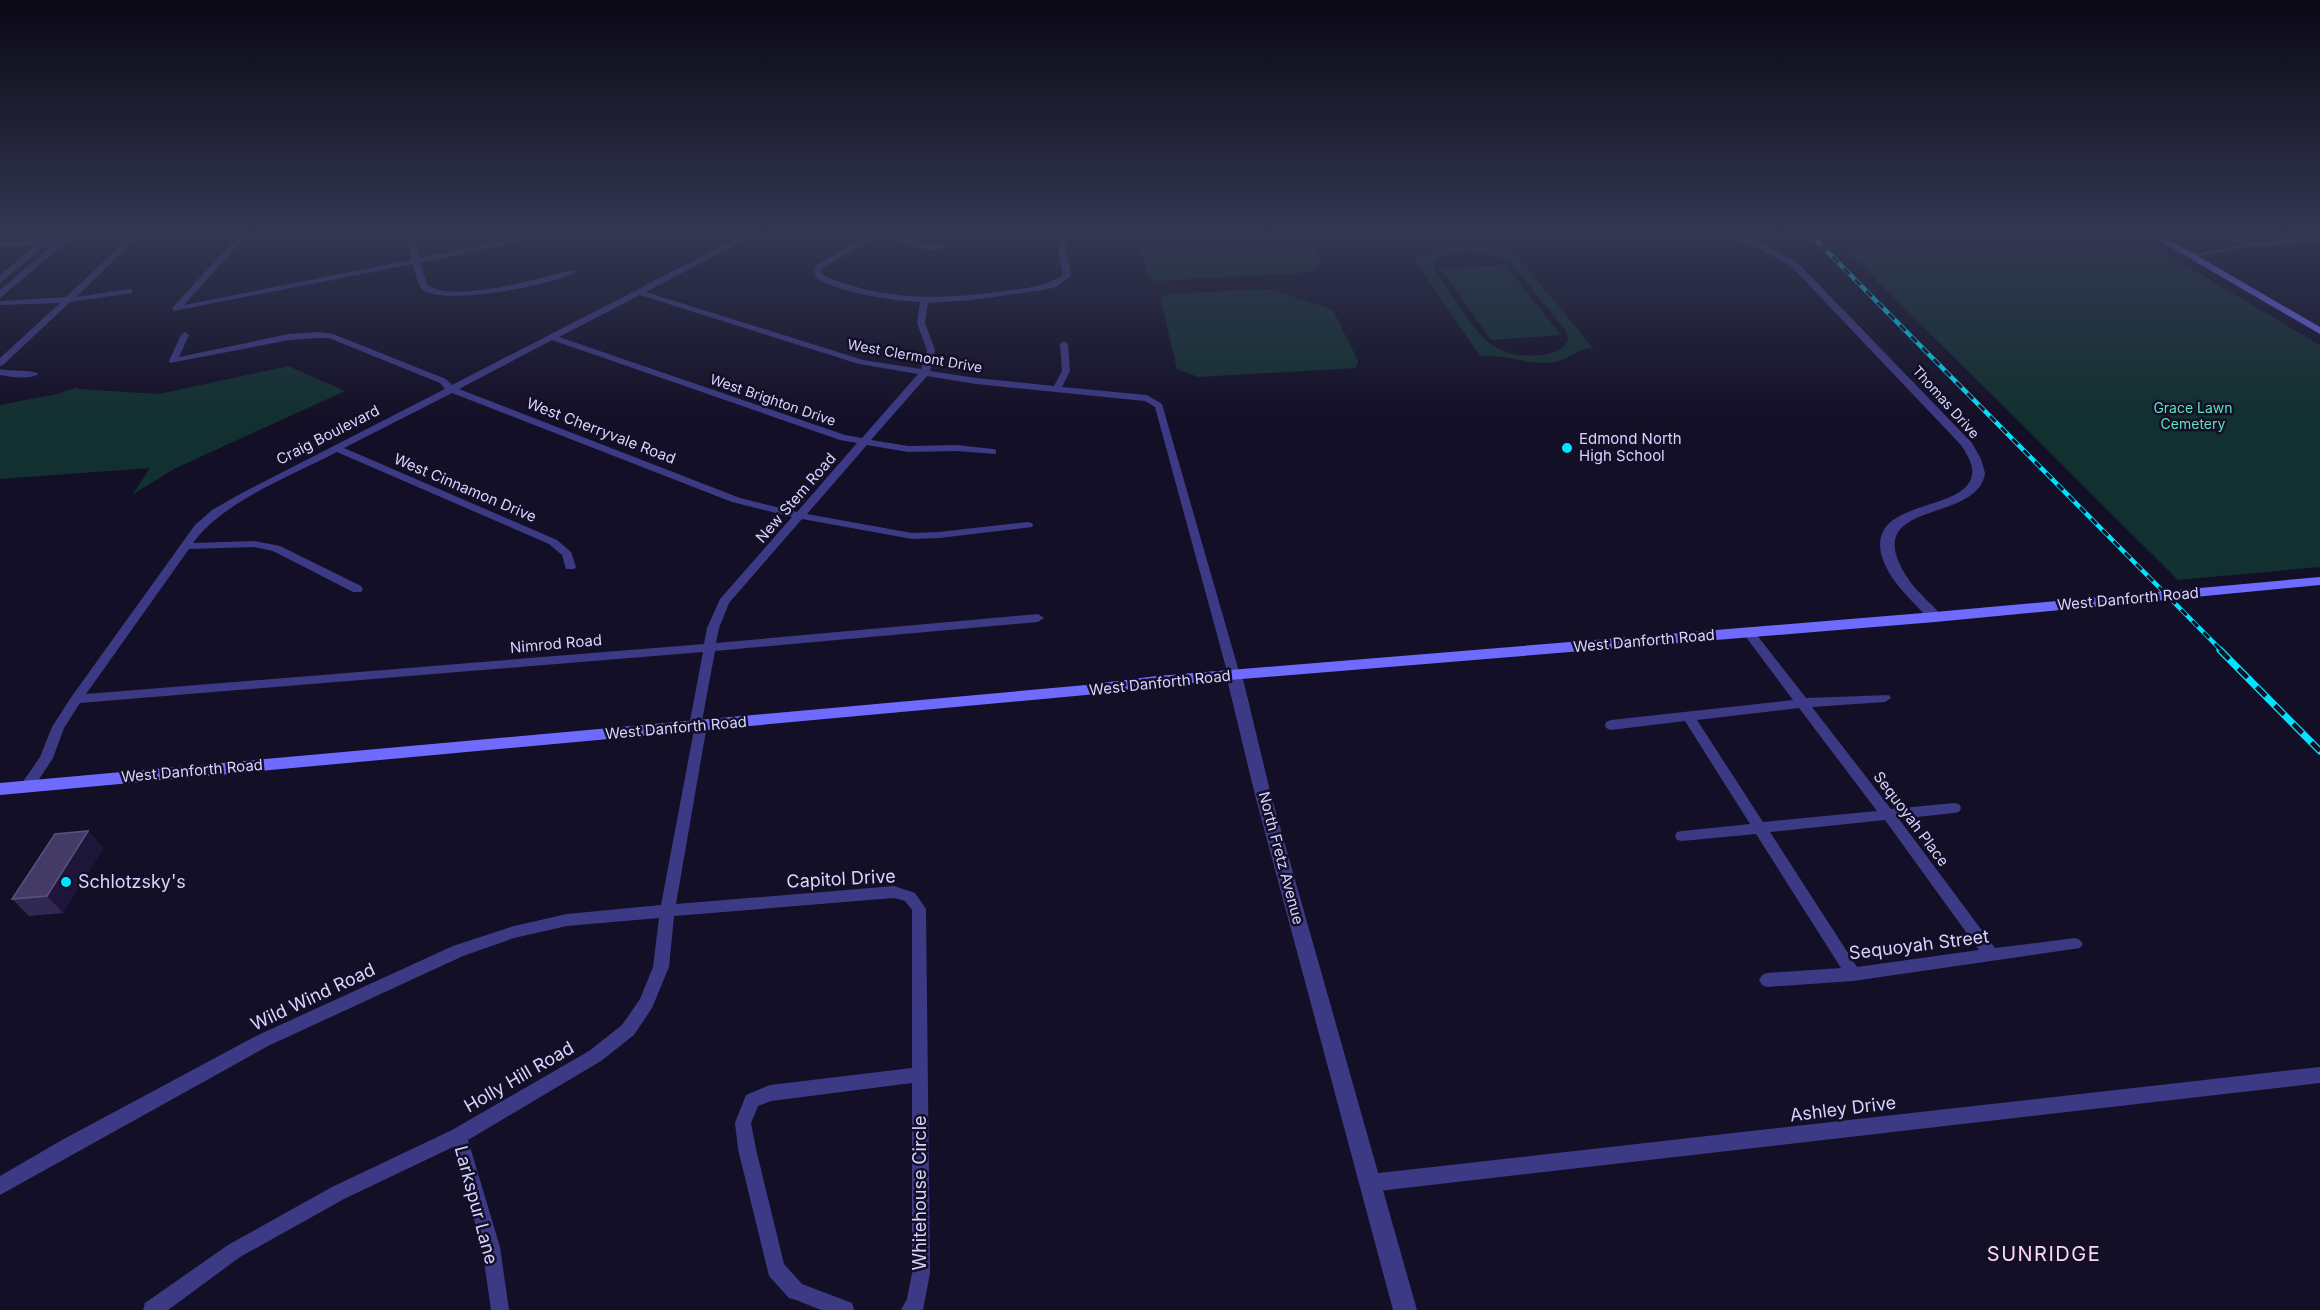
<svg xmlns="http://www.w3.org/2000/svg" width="2320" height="1310" viewBox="0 0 2320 1310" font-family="Inter,sans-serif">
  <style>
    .green { fill: #12302f; fill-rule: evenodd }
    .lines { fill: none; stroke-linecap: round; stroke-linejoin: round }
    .minor { fill: #3d3a85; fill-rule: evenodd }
    .tertiary { fill: #3d3a85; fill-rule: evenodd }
    .secondary { fill: #6f6bff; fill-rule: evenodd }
    .rail-far1-casing { stroke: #00e5ff; stroke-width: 4.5 }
    .rail-casing { stroke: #00e5ff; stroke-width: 7 }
    .rail-far1 { stroke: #130f26; stroke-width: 3; stroke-dasharray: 8; stroke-linecap: butt }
    .rail { stroke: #130f26; stroke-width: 4.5; stroke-dasharray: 13; stroke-linecap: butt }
    .wall { fill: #312854 }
    .shaded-wall { fill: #1d163a }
    .building { fill: #433a66; stroke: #5a527e; stroke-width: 1.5 }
    .poi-dot { fill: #00e5ff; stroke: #130f26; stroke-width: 2 }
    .labels { text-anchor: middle; stroke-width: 5; stroke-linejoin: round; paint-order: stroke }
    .far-street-label { font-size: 14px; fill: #d9d4ff; stroke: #130f26 }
    .far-park-label { font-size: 14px; fill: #5fe0c0; stroke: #130f26 }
    .street-label { font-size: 15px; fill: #d9d4ff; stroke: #130f26 }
    .poi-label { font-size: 15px; fill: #d9d4ff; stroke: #130f26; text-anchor: start }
    .near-street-label { font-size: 18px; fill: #d9d4ff; stroke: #130f26 }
    .near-poi-label { font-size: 18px; fill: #d9d4ff; stroke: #130f26; text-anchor: start }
    .near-neighbourhood-label { font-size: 20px; letter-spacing: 1.5px; fill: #ffd6f0; stroke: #130f26 }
  </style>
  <rect width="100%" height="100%" fill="#130f26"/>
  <path class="green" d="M1305 234 1323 264 1312 272 1158 281 1149 279 1135 234Z
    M1830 234H2132L2320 345V567L2178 580Z
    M1458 245 1513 251 1593 348C1577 349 1567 360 1555 362 1529 366 1506 354 1480 356L1413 257C1429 256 1442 247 1458 245ZM1469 251 1489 253 1510 262 1566 331 1568 340C1563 351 1552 354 1541 355 1492 359 1481 337 1456 302 1449 290 1439 279 1433 267L1435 260 1447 253Z
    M1505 265 1561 335 1491 340 1441 269Z
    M1270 289 1333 310 1358 361 1356 368 1198 377 1177 369 1160 297 1168 294Z
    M288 366 345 391 174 469 132 495 150 468 0 479V405L57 394 78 387 77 389 159 394Z"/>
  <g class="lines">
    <path class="minor" d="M133 234H141L76 297 129 289H132V293L70 302 3 365 0 366V358L60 303 0 305V301L66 297Z
      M240 234H248L184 305 411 260 406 234H414L419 258 537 234H554L420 263 427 284C449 305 543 277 572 270L576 272C555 285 443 306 423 290 417 284 415 272 413 264L173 311V307Z
      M745 234H755L646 292 863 360 921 369 927 350 917 323 920 302C888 300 844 294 816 278L814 267 868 234H889L926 245H944L948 247C932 256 894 241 877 236L824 267 821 269 823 275C832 280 843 283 853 286 903 301 954 298 1005 291 1026 288 1045 287 1063 275L1056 234H1064L1071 276 1056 287 1043 290 971 300 928 303 925 323 935 350 930 371 976 378 1054 386 1062 371 1060 344 1064 341 1068 344 1070 371 1062 387 1147 395 1162 404 1240 675 1234 679 1228 675 1155 407 1145 401 976 384 927 376 871 440 908 446 956 445 993 449 996 450V454L956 451 908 452 867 445 807 514 912 533 939 532 1028 522 1032 523 1033 525 1032 527 939 538 912 539 802 519 729 603 719 628 716 643 1038 614 1044 618 1038 622 715 651 702 721 707 725 676 904 894 886 915 893 926 909 930 1273 923 1310H901L907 1299 912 1273V1083L771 1101 758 1106 751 1123 756 1149 784 1264 802 1284 852 1303 854 1310H821L796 1300 789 1298 769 1276 738 1149 735 1123 746 1095 770 1085 912 1068V910L905 901 894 898 674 916 669 967 652 1008 634 1035 601 1061 468 1140 500 1247 509 1310H491L482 1247 453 1147 344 1199 240 1257 168 1310H143L145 1303 228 1245 332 1187 452 1130 589 1051 622 1025 640 999 653 967 659 918 567 926 514 938 463 956 268 1046 0 1195V1176L62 1140 256 1036 453 946 514 926 567 914 661 905 694 730 689 726 703 652 80 703 64 728 53 758 32 790H22L20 786 40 757 52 727 72 696 195 525 212 510 242 493 445 389 440 383 329 338H318L289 340 170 363 169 361 181 335 185 332 189 335 179 357 289 334 318 332 333 334 446 379 452 385ZM640 295 859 364 918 374 862 438 845 435 559 337ZM552 340 840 440 857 443 797 512 740 498 459 389ZM452 393 732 502 792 517 720 599 707 628 704 644 86 694 189 549 254 547 273 551 353 592H361L363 589 361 586 280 546 254 541 193 543C222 502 293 475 337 452L549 544 562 555 566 569H574L576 567 571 552 557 540 344 448Z
      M2226 234H2235L2250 243 2320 238V242L2249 247 2189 258 2185 256 2242 244Z
      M64 239 68 241 67 243 0 247V243Z
      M0 369C12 372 30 369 39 374 28 380 12 377 0 375Z
      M1749 629 1753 630 1806 698 1889 695 1891 698 1885 702 1812 707 1891 809 1954 803 1959 804 1961 808 1959 812 1954 813 1899 819 1995 948 2075 938 2080 940 2083 944 2080 948 1853 981 1767 987 1762 985 1759 980 1762 975 1767 973 1841 968 1756 834 1682 841 1677 840 1675 836 1677 832 1682 831 1750 824 1685 721 1611 730 1606 728 1605 725 1606 722 1611 720 1793 700 1743 633ZM1799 708 1877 811 1763 822 1697 720ZM1885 820 1979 950 1857 967 1770 832Z
      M2320 1067V1083L1370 1192 1364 1189 1361 1183 1364 1177 1370 1174Z"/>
    <path class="tertiary" d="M49 234H59L0 283V275Z
      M66 234H76L0 298V290Z
      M1712 234H1730L1757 241 1797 262 1972 443 1981 459 1985 473C1978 526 1853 497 1909 580 1917 592 1930 602 1940 614L1942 617 1940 620H1930C1913 601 1887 580 1881 553 1870 498 1965 513 1972 475 1974 464 1966 453 1961 445L1791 266 1751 245Z
      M1234 670 1242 675 1271 795 1417 1310H1393L1255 795 1226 675Z"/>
    <path class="secondary" d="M2148 234H2160L2320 327V334Z
      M2320 577V585L1935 622 1157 686 1086 695 0 795V783L1086 685 1157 676 1935 612Z"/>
    <g class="rail-far1-casing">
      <path id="rail-far1" d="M1810 234 2222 651"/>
    </g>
    <g class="rail-casing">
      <path id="rail" d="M2220 650 2320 751"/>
    </g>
    <use href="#rail-far1" class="rail-far1"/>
    <use href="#rail" class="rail"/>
  </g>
  <path class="wall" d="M88 831 103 848 63 913 29 916 12 899Z"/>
  <path class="shaded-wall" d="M88 831 103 848 63 913 47 896Z"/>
  <path class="building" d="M88 831 47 896 12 899 55 834Z"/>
  <linearGradient id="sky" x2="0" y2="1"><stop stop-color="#0a0815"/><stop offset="0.56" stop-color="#333752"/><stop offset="1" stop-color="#333752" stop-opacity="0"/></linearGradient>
  <rect width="2320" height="418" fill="url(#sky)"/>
  <g class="poi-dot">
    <circle cx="1567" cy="448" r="6"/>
    <circle cx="66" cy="882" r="6"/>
  </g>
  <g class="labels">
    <g class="far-street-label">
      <text transform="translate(915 356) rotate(10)" y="5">West Clermont Drive</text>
      <text transform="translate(773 400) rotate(19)" y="5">West Brighton Drive</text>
      <text transform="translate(1946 402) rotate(48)" y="5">Thomas Drive</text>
    </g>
    <g class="far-park-label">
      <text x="2193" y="413">Grace Lawn<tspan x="2193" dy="16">Cemetery</tspan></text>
    </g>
    <g class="street-label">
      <text transform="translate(601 431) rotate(21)" y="5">West Cherryvale Road</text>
      <text transform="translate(328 435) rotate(-27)" y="5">Craig Boulevard</text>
      <text transform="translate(465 488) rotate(23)" y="5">West Cinnamon Drive</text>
      <text transform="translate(796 498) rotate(-49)" y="5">New Stem Road</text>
      <text transform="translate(2128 599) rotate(-5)" y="5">West Danforth Road</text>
      <text transform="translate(1644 641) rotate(-5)" y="5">West Danforth Road</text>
      <text transform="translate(556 644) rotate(-5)" y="5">Nimrod Road</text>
      <text transform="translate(1160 683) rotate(-6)" y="5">West Danforth Road</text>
      <text transform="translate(676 728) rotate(-5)" y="5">West Danforth Road</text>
      <text transform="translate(192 771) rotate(-5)" y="5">West Danforth Road</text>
      <text transform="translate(1911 819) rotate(53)" y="5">Sequoyah Place</text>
      <text transform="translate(1281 858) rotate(75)" y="5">North Fretz Avenue</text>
    </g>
    <g class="poi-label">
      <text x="1579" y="444">Edmond North<tspan x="1579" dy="17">High School</tspan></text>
    </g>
    <g class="near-street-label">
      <text transform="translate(841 879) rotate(-3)" y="6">Capitol Drive</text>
      <text transform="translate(1919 945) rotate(-7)" y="6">Sequoyah Street</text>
      <text transform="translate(313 997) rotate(-25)" y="6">Wild Wind Road</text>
      <text transform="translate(519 1077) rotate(-30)" y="6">Holly Hill Road</text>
      <text transform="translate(1843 1109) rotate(-7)" y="6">Ashley Drive</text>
      <text transform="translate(920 1193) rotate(-90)" y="6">Whitehouse Circle</text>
      <text transform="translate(476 1205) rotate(75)" y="6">Larkspur Lane</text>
    </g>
    <g class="near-poi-label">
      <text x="78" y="888">Schlotzsky's</text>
    </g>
    <g class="near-neighbourhood-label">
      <text x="2044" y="1261">SUNRIDGE</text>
    </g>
  </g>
</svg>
